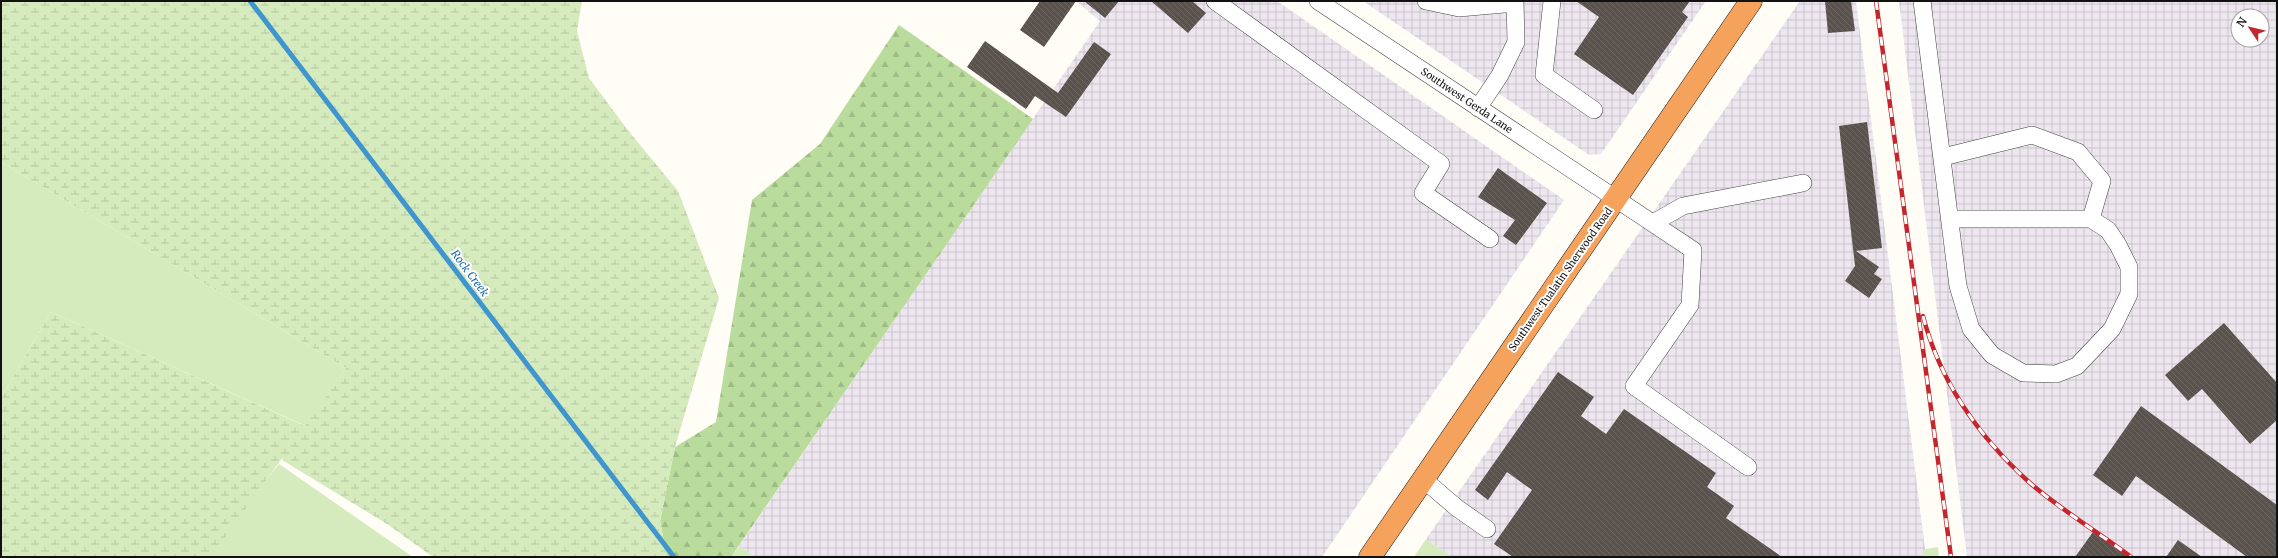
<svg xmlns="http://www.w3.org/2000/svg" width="2278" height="558" viewBox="0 0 2278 558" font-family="Merriweather,serif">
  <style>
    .industrial { fill: url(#industrial-grid); fill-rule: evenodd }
    .grass { fill: #d5ebbd }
    .forest { fill: url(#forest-firs) }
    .wetland { fill: url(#wetland-marsh) }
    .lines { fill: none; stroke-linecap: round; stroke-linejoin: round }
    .stream { stroke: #3f96cf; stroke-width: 5 }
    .building { fill: url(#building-back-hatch) }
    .minor-casing { stroke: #444; stroke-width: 18 }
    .highway-casing { stroke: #222; stroke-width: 23 }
    .minor { stroke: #fff; stroke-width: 17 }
    .highway { stroke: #f5a25d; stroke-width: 22 }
    .rail-casing { stroke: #c4262e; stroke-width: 4.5 }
    .rail { stroke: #fff; stroke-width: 3; stroke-dasharray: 9; stroke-linecap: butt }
    .labels { text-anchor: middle; stroke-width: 4; stroke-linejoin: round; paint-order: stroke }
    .street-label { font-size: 10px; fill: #111; stroke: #fff }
    .water-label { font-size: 11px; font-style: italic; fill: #1768a6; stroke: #fff }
  </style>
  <defs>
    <pattern id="industrial-grid" width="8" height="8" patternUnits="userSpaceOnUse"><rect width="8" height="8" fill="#eee6ef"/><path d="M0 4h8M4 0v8" fill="none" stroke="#cbc4cc"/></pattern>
    <pattern id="forest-firs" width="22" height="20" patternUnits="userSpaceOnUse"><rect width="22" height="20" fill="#b9dc9c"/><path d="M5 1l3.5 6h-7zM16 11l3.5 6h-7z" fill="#9ebc85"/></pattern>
    <pattern id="wetland-marsh" width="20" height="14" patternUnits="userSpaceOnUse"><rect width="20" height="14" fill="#d5ebbd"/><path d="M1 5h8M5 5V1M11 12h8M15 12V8" fill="none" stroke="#b6c8a1"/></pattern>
    <pattern id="building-back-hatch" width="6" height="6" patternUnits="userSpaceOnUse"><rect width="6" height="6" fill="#5a524d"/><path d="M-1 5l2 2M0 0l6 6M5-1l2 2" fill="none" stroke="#6d6662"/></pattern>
  </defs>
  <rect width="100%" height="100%" fill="#fffdf5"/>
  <path class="industrial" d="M1076 1H1277L1564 200 1322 557H755L739 546 1100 21Z
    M1363 1H1706L1601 154 1589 155Z
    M1800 1H1856L1925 549 1923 557H1452L1426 539Z
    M1899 1H2277V557H1967ZM2238 16H2262V40H2238Z"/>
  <path class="grass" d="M1 162 346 368 306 426 51 312 1 398Z
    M279 464 413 557H206Z
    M1426 539 1452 557H1414Z
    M739 546 755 557H731Z
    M1938 547 1939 557H1923L1925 549Z"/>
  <path class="forest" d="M899 25 1033 119 731 557H667L660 521 675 447 716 422 752 200 820 144Z"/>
  <path class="wetland" d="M1 1H582L577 31 589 78 627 129 678 191 719 298 675 447 660 521 667 557H433L387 524 282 460 283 457 211 557H1V398L51 312 305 426 346 368 1 162Z"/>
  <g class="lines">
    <path class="stream" d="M250 1 674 557"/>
  </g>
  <path class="building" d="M1040 1H1076L1044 47 1020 30Z
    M1084 1H1119L1105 18Z
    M1151 1H1192L1206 13 1188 33Z
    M1576 1H1690L1682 12 1688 17 1633 95 1574 54 1599 17Z
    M1825 1H1851L1855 31 1828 33Z
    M985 41 1058 93 1094 42 1111 54 1066 117 1035 96 1026 109 967 67Z
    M1867 122 1882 248 1856 251 1879 267 1874 274 1882 279 1869 298 1845 281 1855 266 1839 126Z
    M1498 168 1547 203 1516 245 1503 236 1515 220 1478 197Z
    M2224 323 2277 383V420L2250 444 2202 389 2188 401 2165 375Z
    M1558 372 1594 397 1581 416 1606 434 1624 409 1716 473 1707 487 1734 506 1726 518 1782 557H1513L1494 544 1532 490 1507 472 1488 500 1475 490Z
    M2141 406 2277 505V557H2247L2136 476 2122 496 2093 475Z
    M2093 532 2128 557H2075Z
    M2178 540 2202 557H2166Z"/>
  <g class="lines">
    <g class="minor-casing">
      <path id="minor" d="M1215 1 1441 164 1423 193 1490 239
        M1318 1 1693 250 1690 305 1634 386 1748 467
        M1426 1 1459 8 1515 3
        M1552 1 1544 75 1594 110
        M1922 1 1958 286 1971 329 1992 355 2023 373 2056 374 2077 366 2112 329 2129 294V267L2118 245 2108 230 2091 219H1951
        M1478 108 1500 75 1516 42 1515 1
        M1943 157 2032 135 2078 152 2102 181 2091 219
        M1653 223 1683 206 1803 183
        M1422 478 1457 508 1487 529"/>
    </g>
    <g class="highway-casing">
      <path id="highway" d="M1370 557 1751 1"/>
    </g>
    <use href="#minor" class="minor"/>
    <use href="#highway" class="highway"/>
    <g class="rail-casing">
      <path id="rail" d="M1876 1 1951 557
        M1923 316C1940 382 1980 438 2030 483 2060 509 2099 533 2131 557"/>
    </g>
    <use href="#rail" class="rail"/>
  </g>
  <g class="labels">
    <g class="street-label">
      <text transform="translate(1467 100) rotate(34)" y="4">Southwest Gerda Lane</text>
      <text transform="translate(1560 279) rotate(-55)" y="4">Southwest Tualatin Sherwood Road</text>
    </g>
    <g class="water-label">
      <text transform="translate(470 273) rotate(53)" y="4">Rock Creek</text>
    </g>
  </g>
  <rect width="2278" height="558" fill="none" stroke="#111111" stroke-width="4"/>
  <g transform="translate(2250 28) rotate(305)"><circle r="19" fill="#ffffff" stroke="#a0a0a0"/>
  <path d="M0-3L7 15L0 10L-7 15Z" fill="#c4262e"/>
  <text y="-6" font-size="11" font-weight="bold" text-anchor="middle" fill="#111111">N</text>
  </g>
</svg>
